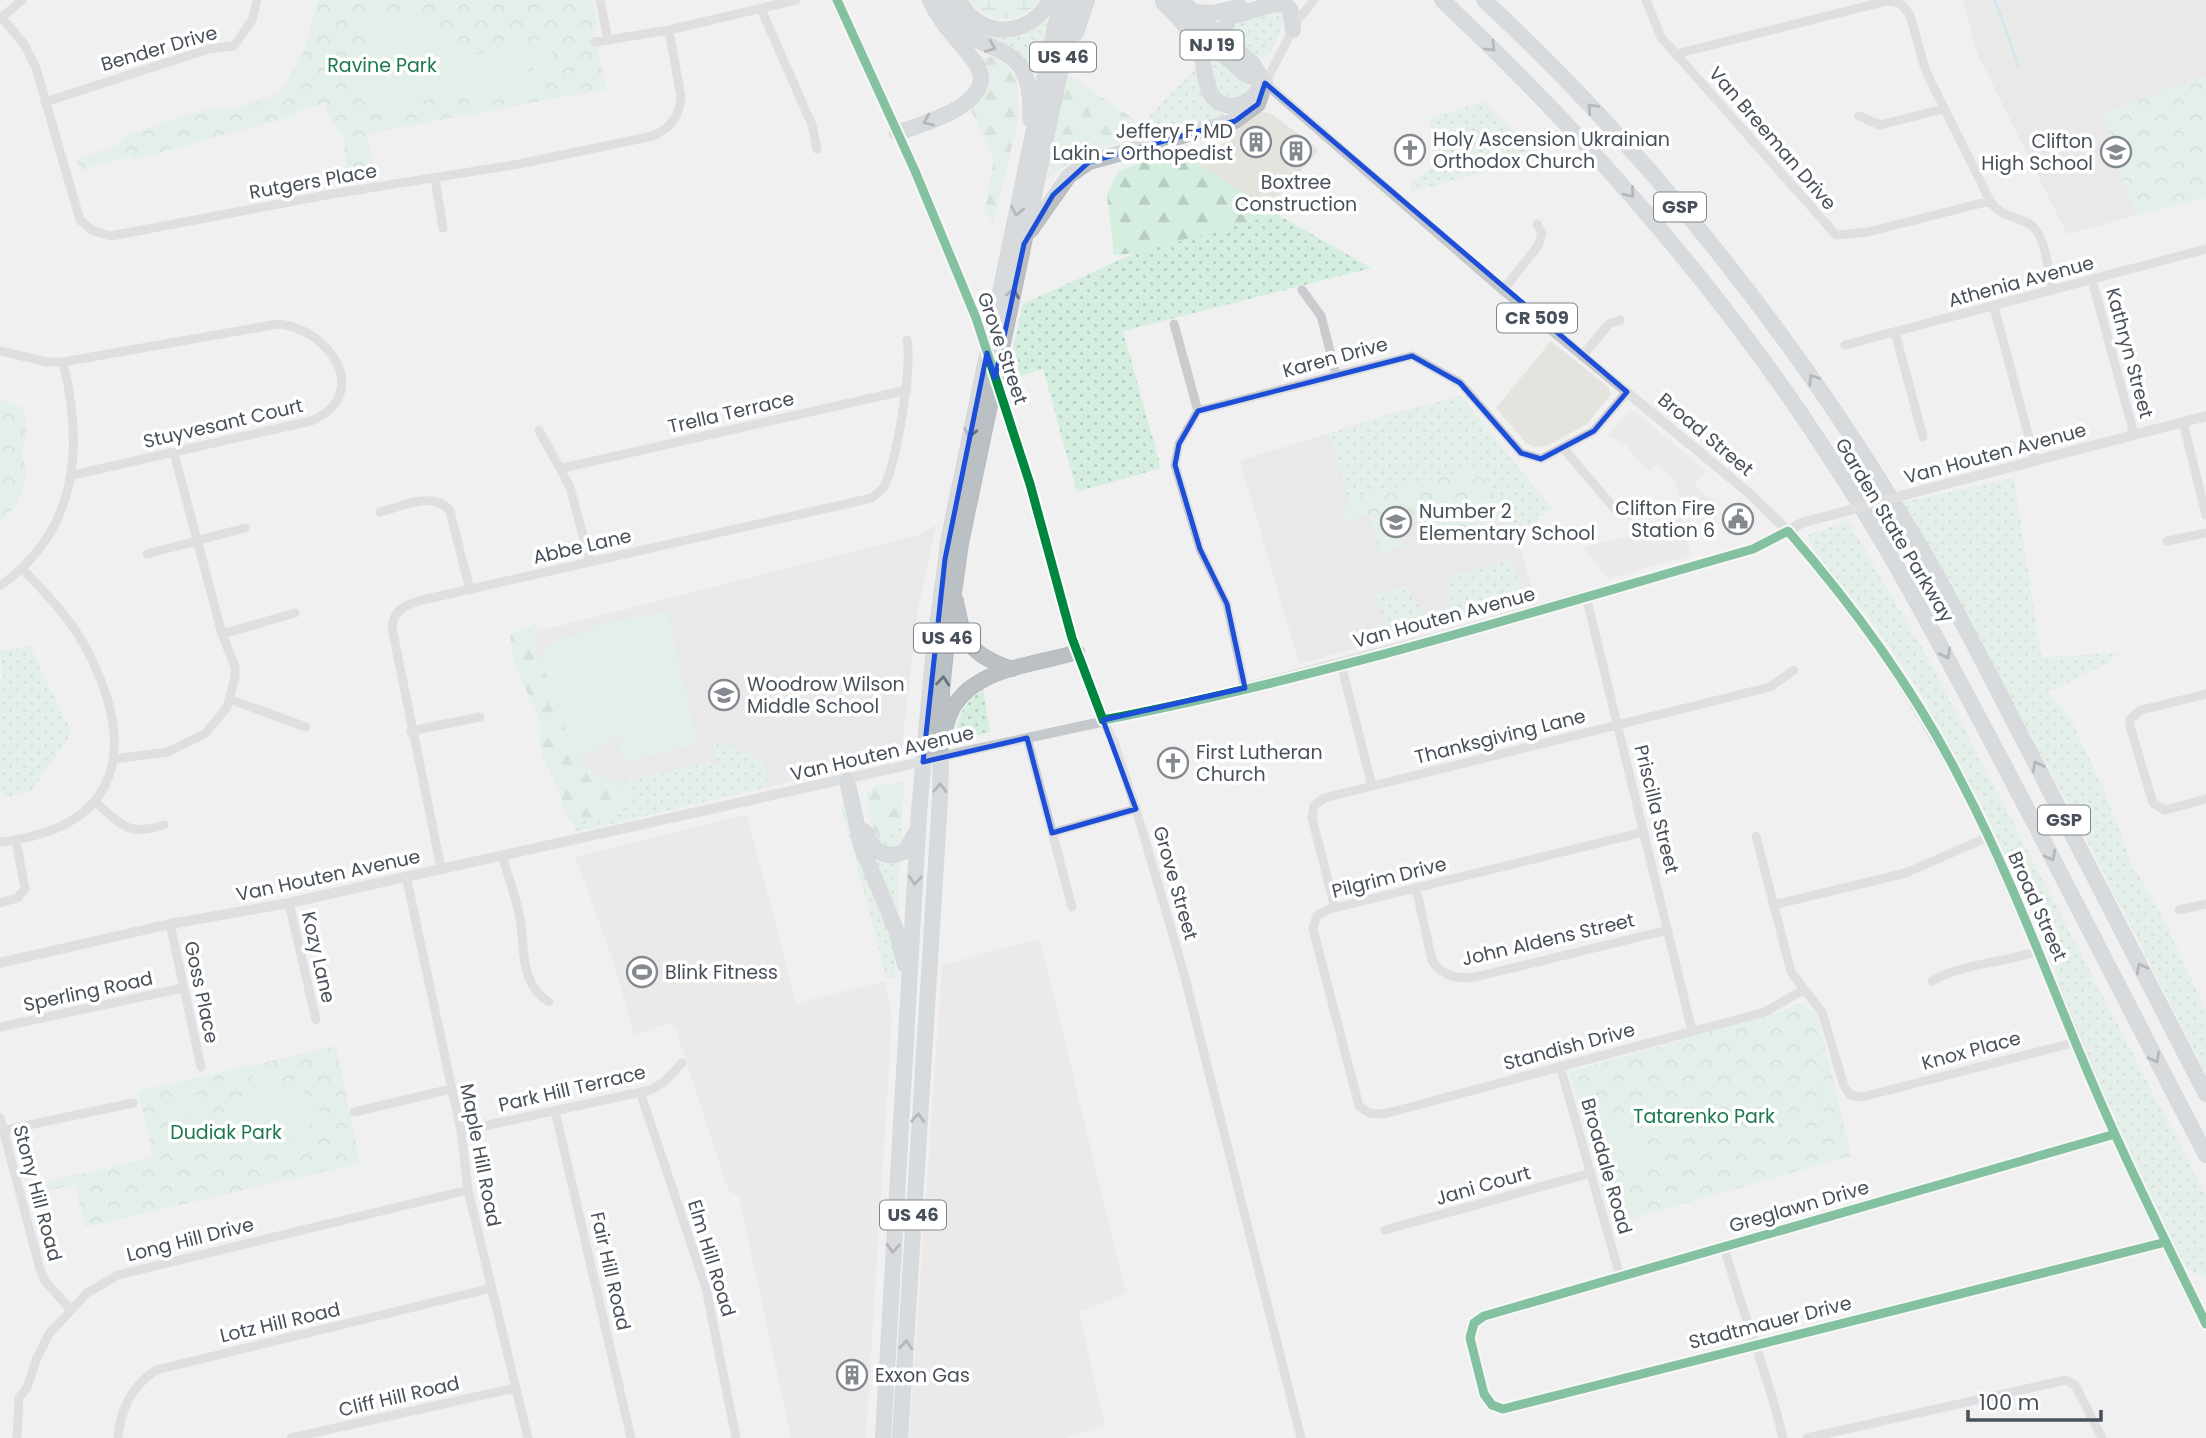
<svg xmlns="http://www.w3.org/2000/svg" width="2206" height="1438" viewBox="0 0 2206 1438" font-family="Poppins,sans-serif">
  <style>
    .commercial { fill: #e5e3de }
    .education { fill: #e2e1e1 }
    .grass { fill: url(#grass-dots) }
    .forest { fill: url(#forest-firs) }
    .wetland { fill: url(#wetland-marsh) }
    .park { fill: url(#park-crowns) }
    .pitch { fill: #d5eee0 }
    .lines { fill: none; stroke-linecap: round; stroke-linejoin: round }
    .stream { stroke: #abdbea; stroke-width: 2.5 }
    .highway-casing { stroke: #b5b9be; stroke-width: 16 }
    .minor { stroke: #cacbce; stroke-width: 9 }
    .major { stroke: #c6c9cc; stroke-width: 10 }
    .highway { stroke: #bbc0c5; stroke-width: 14 }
    .minor-bridge { stroke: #cacbce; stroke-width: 9 }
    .major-bridge { stroke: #c6c9cc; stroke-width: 10 }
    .cycleway-casing { stroke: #fff; stroke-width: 13 }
    .cycleway { stroke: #00873e; stroke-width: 9 }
    .oneway { stroke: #6a727b }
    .marked { fill: none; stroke: #1d4ed8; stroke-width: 5; stroke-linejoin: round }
    .labels { text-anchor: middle; stroke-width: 7; stroke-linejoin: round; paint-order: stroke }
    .shield { fill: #fff; stroke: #7f858c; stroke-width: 2 }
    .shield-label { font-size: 18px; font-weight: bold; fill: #48515b }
    .street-label { font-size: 19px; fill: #48515b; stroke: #fff }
    .park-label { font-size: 19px; fill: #1b794d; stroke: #fff }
    .poi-label { font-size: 19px; fill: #48515b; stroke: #fff; text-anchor: start }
  </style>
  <defs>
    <pattern id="grass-dots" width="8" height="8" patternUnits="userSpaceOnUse" patternTransform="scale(1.75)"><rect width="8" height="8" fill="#d5eee0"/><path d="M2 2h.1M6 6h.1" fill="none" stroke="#b8cec2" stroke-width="1.8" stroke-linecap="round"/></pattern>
    <pattern id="forest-firs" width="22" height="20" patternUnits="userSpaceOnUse" patternTransform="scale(1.75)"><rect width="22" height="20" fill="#d5eee0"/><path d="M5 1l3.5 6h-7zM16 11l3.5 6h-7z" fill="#b8cec2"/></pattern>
    <pattern id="wetland-marsh" width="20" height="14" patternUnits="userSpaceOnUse" patternTransform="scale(1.75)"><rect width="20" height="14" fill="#d5eee0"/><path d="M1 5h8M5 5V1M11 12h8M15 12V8" fill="none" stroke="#b8cec2"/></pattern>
    <pattern id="park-crowns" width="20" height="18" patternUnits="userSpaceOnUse" patternTransform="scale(1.75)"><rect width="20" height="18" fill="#d5eee0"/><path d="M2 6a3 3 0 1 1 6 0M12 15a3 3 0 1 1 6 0" fill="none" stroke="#b8cec2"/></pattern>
  </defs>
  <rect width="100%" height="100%" fill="#f0f0f0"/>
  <path class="commercial" d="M1260 111 1272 114 1319 150 1268 208 1199 167 1245 121Z
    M1551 341 1608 387 1611 394 1587 424 1549 445 1534 447 1526 443 1496 408Z
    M1635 411 1706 471 1694 486 1716 502 1686 512 1675 482 1659 464 1649 471 1626 446 1608 436 1627 413Z
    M1681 518 1691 555 1608 579 1583 548 1652 530Z
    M747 814 796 1003 885 981 892 1017 866 1438H791L739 1197 728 1190 675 1027 669 1023 634 1036 614 963 575 857Z
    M1040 939 1126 1293 1079 1312 1105 1425 1066 1438H909L942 965Z"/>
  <path class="education" d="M1963 0H2206V197L2067 234 1976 51Z
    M1461 396 1552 509 1516 535 1535 597 1299 664 1240 461 1390 414Z
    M936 525 917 615 901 756 576 832 524 635 919 535Z"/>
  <path class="grass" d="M1280 9 1284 19C1278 33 1275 59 1257 59L1228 34V22Z
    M1050 14 1035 94C1028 49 999 47 966 25L968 22 1023 33Z
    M1206 49 1250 85 1243 96 1228 100C1210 89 1210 68 1206 49Z
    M1197 67C1200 91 1205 106 1229 117L1143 139 1136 137 1141 124Z
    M1484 101 1540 156 1411 192 1412 180C1446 164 1441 149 1428 119Z
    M1277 214 1371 268 1123 331 1161 468 1077 492 1043 369 1021 376 1012 351 1023 304 1135 253Z
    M1461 396 1552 509 1516 535 1508 529 1481 467 1348 500 1329 433Z
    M2014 478 2041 657 2119 653 2108 663 2048 693 2070 718 2103 788 2133 866 2159 910 2206 1010V1074L2079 824 1965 614 1900 503Z
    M1848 521 1930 662 2206 1195V1278L2186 1268 2137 1170 2093 1070 2035 918 1984 811 1918 689 1872 621 1814 552 1808 535Z
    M1511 558 1525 600 1452 621 1445 611 1449 576Z
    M1399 588H1407C1413 602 1423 607 1428 621L1424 628 1389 639 1376 595Z
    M30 646 72 733 31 791 9 797 0 791V678L3 677 0 651Z
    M983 689 990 732 955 741C957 717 963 703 983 689Z
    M714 738 765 763 767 784 760 789 576 832 574 819 628 792 613 783 716 762Z
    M845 802 891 930 896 975 887 979 841 807Z
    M902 827 901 841 893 848 879 845 872 837Z
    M872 857 899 862 898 920Z"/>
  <path class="forest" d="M995 56 1017 77 1019 116 993 224 985 209 994 160 971 110 981 98 988 78 979 59Z
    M1067 74 1141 124 1136 137 1080 155 1046 180Z
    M1177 150 1277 214 1135 253 1114 255 1107 194 1119 171Z
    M536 624 535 645 576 761 628 792 634 804C615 820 591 818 567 820L560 794 541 753 539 717 515 667 510 634Z
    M904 782 902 827 872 837 866 793 875 786Z"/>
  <path class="wetland" d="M970 0H1039C1021 25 988 25 970 0Z"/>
  <path class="park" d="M317 0H593L598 23 594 30 606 89 367 134 376 176 347 180 344 139 330 119 325 103 297 111V115L156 154 132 160 131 155 79 171 76 159 118 146 127 135 212 107 231 110 280 93 306 48Z
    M2206 76V197L2135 216 2103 113Z
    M0 399 23 408 28 425 22 454 27 474 17 505 0 522Z
    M1481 467 1505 520 1434 540 1426 511 1397 519 1404 546 1380 553 1369 514 1344 521 1348 500Z
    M1797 1003 1817 1013 1851 1156 1612 1224 1569 1072 1783 1011Z
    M336 1046 360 1163 85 1227 75 1185 28 1195 27 1186 153 1157 138 1091Z"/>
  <path class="pitch" d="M381 13C413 17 446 26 462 58L522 44 533 91 472 105 469 93 382 107 372 100 363 18Z
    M549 38 556 71 535 75 528 42Z
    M667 610 698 745 624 762 617 736 576 761 541 656 548 644 593 630V627Z
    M255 1072 324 1102C318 1112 312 1127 303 1135 282 1155 251 1165 227 1144L224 1129Z
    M197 1094 200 1109 170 1116 166 1101Z
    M1632 1110 1636 1124 1606 1133 1602 1119Z
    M202 1114 205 1128 174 1135 171 1121Z
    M1637 1129 1641 1143 1611 1152 1607 1138Z
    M1643 1148 1647 1162 1617 1170 1613 1156Z"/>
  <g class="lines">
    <path class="stream" d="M1995 0 2019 67"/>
    <g class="highway-casing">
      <path id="highway" d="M946 0C962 69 1036 21 1030 119
        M959 0C979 40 1029 39 1050 0
        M1180 0 1252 63 1264 82
        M1442 0C1592 141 1727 296 1838 470 1890 550 1935 635 1980 720 2057 864 2130 1010 2206 1155
        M1484 0C1655 159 1802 346 1921 548 1962 618 1998 692 2036 764 2092 874 2149 984 2206 1094
        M1163 2C1175 15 1190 28 1198 44 1208 64 1199 103 1231 106 1243 107 1251 100 1258 91
        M1194 12 1212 13 1240 7
        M1194 29 1244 73 1265 83
        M1076 33 1087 0
        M1229 41 1224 29 1230 17 1274 4H1284L1290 9 1293 30
        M897 133C922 124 1005 102 974 61 959 40 941 25 930 0
        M1031 230 1069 176 1089 162 1235 121 1258 104 1265 83
        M956 601C963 643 971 655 1012 669
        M946 726C959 668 1030 667 1077 652
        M847 780 862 848 897 932 905 965
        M864 831C873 849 884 862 905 851L915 834
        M883 1438 919 812 933 657 949 537 1061 0
        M900 1438 940 799 942 691 947 641 961 543 1075 0"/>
    </g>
    <path class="minor" d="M600 0 608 40
      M837 0 915 171 976 318
      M1646 0 1661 37 1836 235 1868 232 1990 201
      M761 9 812 125 817 149
      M2 18 24 44 36 68 80 220 93 231 111 236 326 195 519 164 653 136C671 128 679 117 681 97L669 30
      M0 19 22 0
      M595 42 669 30 796 0
      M1676 54 1887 1 1900 3 1910 15 1925 69 1990 201C2000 216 2013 216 2028 223 2047 233 2048 273 2052 291
      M1265 83 1299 18 1314 0
      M45 102 209 49 234 46 252 20 257 0
      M1859 116 1880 125 1943 109
      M435 179 443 228
      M2092 280 2134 434
      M1302 290 1321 316 1336 374
      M1503 290 1538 246 1542 233 1537 224
      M1994 307 2035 460
      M1174 324 1198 411 1179 444 1175 465 1200 549 1227 604 1245 688
      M1895 332 1923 437
      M1845 345 2206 249
      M0 351 47 362H63L278 324C329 328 374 394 311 421L73 475
      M1582 356 1609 324 1620 320
      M1001 395 1030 484 1077 652
      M1198 411 1412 356 1460 383 1521 453 1541 459 1594 431 1627 392
      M2183 422 2206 515
      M539 430 570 487 590 562
      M1565 450 1614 508 1630 515
      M563 468 907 390
      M380 512C401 507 434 490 450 511L470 590
      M2167 541 2206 533
      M147 554 245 528
      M0 586C78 531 84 448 63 362
      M1586 596 1692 1031
      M222 634 295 613
      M1341 664 1372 786
      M2206 694 2141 710 2130 719V726L2153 803 2165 810 2206 799
      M229 699 306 727
      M1103 720 1114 742 1136 809 1183 970 1301 1438
      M411 731 480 717
      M1027 738 1072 907
      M115 759 167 752 205 734 227 707 235 677V667L222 634 174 453
      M95 802C123 825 127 837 164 825
      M1644 832 1330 909 1317 915 1313 929 1359 1106 1369 1113 1384 1114 1765 1012 1803 990
      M1052 833 1136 809
      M1756 836 1791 972 1822 1012 1844 1086 1850 1095 1862 1097 2076 1042
      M0 842C123 828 138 747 86 648 70 618 45 593 22 568
      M502 855C508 876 516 897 520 918 525 948 519 984 549 1002
      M441 868 392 628C393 611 404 606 418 601L872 498C876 494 881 491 884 486 897 461 912 369 907 340
      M406 876 461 1131 468 1190 528 1438
      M1416 888 1432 960C1442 977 1457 979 1475 977L1668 930
      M0 903 17 898 25 889 16 840
      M289 903 316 1020
      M1773 905 1906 873 1988 837
      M1335 908 1312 818 1314 806 1324 798 1770 687 1794 670
      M2179 910 2206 904
      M170 924 201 1067
      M1932 981C1961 964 2004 963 2038 951
      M0 1027 183 988
      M1560 1066 1620 1276
      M640 1092 706 1288 736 1438
      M555 1111 631 1438
      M354 1112 451 1089
      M0 1118 40 1269 45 1281 70 1309
      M0 1131 133 1103
      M461 1131 650 1090 664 1082 682 1063
      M2115 1134 1484 1316 1474 1323 1470 1338 1484 1394 1492 1405 1503 1409 2166 1242
      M1385 1230 1591 1173
      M1724 1246C1741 1311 1768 1372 1783 1438
      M17 1438 19 1398 27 1388 36 1360 49 1334 87 1293 118 1275 468 1190
      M118 1438C120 1410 132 1386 156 1370L492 1288
      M291 1438 515 1388
      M1807 1438 2066 1380 2075 1385 2102 1438"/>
    <path class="major" d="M1265 83 1503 290 1749 493 1788 531 1846 601 1884 653 1963 785 2053 982 2115 1134 2206 1324
      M1923 490 2206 416
      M1077 652 1103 720
      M958 753 1175 706 1441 636 1753 549 1804 522 1824 517
      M0 963 170 924 289 903 903 766"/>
    <use href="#highway" class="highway"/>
    <path class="minor-bridge" d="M976 318 1001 395"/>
    <path class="major-bridge" d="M1824 517 1923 490
      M903 766 958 753"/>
    <g class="cycleway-casing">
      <path id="cycleway" d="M837 0 915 171 976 318 1030 484 1072 638 1103 720C1322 678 1538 610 1753 549L1788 531C1855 608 1916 692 1962 783 2014 882 2051 987 2095 1089 2129 1169 2168 1246 2206 1324
        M2115 1134 1484 1316 1474 1323 1470 1338 1484 1394 1492 1405 1503 1409 2166 1242"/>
    </g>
    <use href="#cycleway" class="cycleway"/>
  </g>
  <defs><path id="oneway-chevron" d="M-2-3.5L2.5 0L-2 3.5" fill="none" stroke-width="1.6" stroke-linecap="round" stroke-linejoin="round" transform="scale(1.75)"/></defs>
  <g class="oneway">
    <use href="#oneway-chevron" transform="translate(991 47) rotate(23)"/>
    <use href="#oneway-chevron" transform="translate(1491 47) rotate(45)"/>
    <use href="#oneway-chevron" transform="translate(1592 108) rotate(-133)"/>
    <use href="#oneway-chevron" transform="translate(928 121) rotate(157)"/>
    <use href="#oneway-chevron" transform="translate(1630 193) rotate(50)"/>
    <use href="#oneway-chevron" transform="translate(1017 211) rotate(102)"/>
    <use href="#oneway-chevron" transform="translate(1013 293) rotate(-78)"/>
    <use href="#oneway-chevron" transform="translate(1813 379) rotate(-124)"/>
    <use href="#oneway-chevron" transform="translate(970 433) rotate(102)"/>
    <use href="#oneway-chevron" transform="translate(1946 654) rotate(62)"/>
    <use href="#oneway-chevron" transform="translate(943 681) rotate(-85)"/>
    <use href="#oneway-chevron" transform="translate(2037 766) rotate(-117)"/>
    <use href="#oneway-chevron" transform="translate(940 788) rotate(-88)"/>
    <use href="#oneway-chevron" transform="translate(2051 856) rotate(63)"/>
    <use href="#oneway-chevron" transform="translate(915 880) rotate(93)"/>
    <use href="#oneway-chevron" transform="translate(2141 968) rotate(-117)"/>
    <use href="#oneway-chevron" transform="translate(2155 1058) rotate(62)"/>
    <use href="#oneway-chevron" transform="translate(918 1118) rotate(-87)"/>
    <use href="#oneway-chevron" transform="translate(893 1248) rotate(93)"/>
    <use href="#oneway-chevron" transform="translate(906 1345) rotate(-86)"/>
  </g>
  <path d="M0 0H2206V1438H0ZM1265 83 1627 392 1594 431 1541 459 1521 453 1460 383 1412 356 1198 411 1179 444 1175 465 1200 549 1227 604 1245 688 1103 720 1136 809 1052 833 1027 738 923 762 945 559 987 353 995 378 1024 244 1053 195 1089 162 1235 121 1258 104Z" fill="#f0f0f0" fill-opacity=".55" fill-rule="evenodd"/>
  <path class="marked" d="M1265 83 1627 392 1594 431 1541 459 1521 453 1460 383 1412 356 1198 411 1179 444 1175 465 1200 549 1227 604 1245 688 1103 720 1136 809 1052 833 1027 738 923 762 945 559 987 353 995 378 1024 244 1053 195 1089 162 1235 121 1258 104Z"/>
  <defs>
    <g id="building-ring" transform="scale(1.575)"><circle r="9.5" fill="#fff" stroke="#83898f" stroke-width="1.5"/><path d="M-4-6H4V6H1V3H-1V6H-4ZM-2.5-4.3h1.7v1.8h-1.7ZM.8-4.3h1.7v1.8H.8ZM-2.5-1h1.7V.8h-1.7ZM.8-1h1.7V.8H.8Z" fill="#83898f"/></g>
    <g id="church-ring" transform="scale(1.575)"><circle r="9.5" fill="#fff" stroke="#83898f" stroke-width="1.5"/><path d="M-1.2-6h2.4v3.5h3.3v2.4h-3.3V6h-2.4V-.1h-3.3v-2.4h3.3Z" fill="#83898f"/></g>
    <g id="school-ring" transform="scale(1.575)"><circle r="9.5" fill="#fff" stroke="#83898f" stroke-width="1.5"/><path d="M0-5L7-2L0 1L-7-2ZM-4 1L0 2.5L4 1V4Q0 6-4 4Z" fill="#83898f"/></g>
    <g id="civic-ring" transform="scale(1.575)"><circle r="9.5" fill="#fff" stroke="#83898f" stroke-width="1.5"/><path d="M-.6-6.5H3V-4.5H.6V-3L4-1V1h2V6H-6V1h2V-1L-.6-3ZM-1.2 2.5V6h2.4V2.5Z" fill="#83898f"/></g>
    <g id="stadium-ring" transform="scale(1.575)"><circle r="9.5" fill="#fff" stroke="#83898f" stroke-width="1.5"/><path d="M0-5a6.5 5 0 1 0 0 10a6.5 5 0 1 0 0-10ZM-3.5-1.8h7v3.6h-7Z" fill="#83898f"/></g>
  </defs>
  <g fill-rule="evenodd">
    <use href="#building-ring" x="1256" y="142"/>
    <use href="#church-ring" x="1410" y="150"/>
    <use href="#building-ring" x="1296" y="151"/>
    <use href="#school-ring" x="2116" y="152"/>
    <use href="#civic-ring" x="1738" y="519"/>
    <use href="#school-ring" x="1396" y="522"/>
    <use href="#school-ring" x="724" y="695"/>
    <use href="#church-ring" x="1173" y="763"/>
    <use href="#stadium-ring" x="642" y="972"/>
    <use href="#building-ring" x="852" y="1375"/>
  </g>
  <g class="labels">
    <g class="shield">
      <rect x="1180.5" y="30.5" width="63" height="29" rx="5"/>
      <rect x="1030" y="42.5" width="66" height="29" rx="5"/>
      <rect x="1654" y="192.5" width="52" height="29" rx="5"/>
      <rect x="1497" y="303.5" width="80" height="29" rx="5"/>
      <rect x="914" y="623.5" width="66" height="29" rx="5"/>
      <rect x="2038" y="805.5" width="52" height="29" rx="5"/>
      <rect x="880" y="1200.5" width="66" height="29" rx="5"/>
    </g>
    <g class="shield-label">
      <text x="1212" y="51">NJ 19</text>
      <text x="1063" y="63">US 46</text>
      <text x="1680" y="213">GSP</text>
      <text x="1537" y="324">CR 509</text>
      <text x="947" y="644">US 46</text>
      <text x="2064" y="826">GSP</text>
      <text x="913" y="1221">US 46</text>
    </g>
    <g class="street-label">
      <text transform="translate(159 48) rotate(-16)" y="7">Bender Drive</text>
      <text transform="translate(1773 138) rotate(49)" y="7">Van Breeman Drive</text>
      <text transform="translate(313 181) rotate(-10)" y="7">Rutgers Place</text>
      <text transform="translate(2021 281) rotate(-15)" y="7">Athenia Avenue</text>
      <text transform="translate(1003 348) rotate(71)" y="7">Grove Street</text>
      <text transform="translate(2130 353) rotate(75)" y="7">Kathryn Street</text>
      <text transform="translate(1335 357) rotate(-15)" y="7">Karen Drive</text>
      <text transform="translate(731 412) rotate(-13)" y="7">Trella Terrace</text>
      <text transform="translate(223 423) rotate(-13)" y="7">Stuyvesant Court</text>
      <text transform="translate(1706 434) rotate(40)" y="7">Broad Street</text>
      <text transform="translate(1995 453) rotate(-15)" y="7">Van Houten Avenue</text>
      <text transform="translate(1895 530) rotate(59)" y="7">Garden State Parkway</text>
      <text transform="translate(582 546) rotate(-13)" y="7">Abbe Lane</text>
      <text transform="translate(1444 617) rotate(-15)" y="7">Van Houten Avenue</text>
      <text transform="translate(1500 736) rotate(-14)" y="7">Thanksgiving Lane</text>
      <text transform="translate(882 753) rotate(-13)" y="7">Van Houten Avenue</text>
      <text transform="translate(1657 809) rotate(76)" y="7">Priscilla Street</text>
      <text transform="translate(328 875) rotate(-12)" y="7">Van Houten Avenue</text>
      <text transform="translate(1389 877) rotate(-14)" y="7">Pilgrim Drive</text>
      <text transform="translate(1176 883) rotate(74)" y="7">Grove Street</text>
      <text transform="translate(2038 906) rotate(66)" y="7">Broad Street</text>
      <text transform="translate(1548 939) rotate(-13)" y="7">John Aldens Street</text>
      <text transform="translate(319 957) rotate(77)" y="7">Kozy Lane</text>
      <text transform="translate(88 991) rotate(-12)" y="7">Sperling Road</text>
      <text transform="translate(202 992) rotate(78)" y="7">Goss Place</text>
      <text transform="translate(1569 1046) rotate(-15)" y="7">Standish Drive</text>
      <text transform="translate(1971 1050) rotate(-15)" y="7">Knox Place</text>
      <text transform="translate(572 1088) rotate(-13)" y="7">Park Hill Terrace</text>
      <text transform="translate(481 1155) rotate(79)" y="7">Maple Hill Road</text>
      <text transform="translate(1607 1166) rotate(74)" y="7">Broadale Road</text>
      <text transform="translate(1483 1185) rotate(-16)" y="7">Jani Court</text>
      <text transform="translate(38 1193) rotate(75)" y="7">Stony Hill Road</text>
      <text transform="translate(1799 1206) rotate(-16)" y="7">Greglawn Drive</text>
      <text transform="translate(190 1239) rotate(-14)" y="7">Long Hill Drive</text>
      <text transform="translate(712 1258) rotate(73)" y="7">Elm Hill Road</text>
      <text transform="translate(611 1271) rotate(77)" y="7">Fair Hill Road</text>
      <text transform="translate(280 1322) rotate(-13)" y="7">Lotz Hill Road</text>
      <text transform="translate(1770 1322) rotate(-14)" y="7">Stadtmauer Drive</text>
      <text transform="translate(399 1396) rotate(-13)" y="7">Cliff Hill Road</text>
    </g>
    <g class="park-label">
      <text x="382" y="72">Ravine Park</text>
      <text x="1704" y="1123">Tatarenko Park</text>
      <text x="226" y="1139">Dudiak Park</text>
    </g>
    <g class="poi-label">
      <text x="1233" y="138" text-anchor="end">Jeffery F, MD<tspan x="1233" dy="22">Lakin - Orthopedist</tspan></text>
      <text x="1433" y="146">Holy Ascension Ukrainian<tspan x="1433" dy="22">Orthodox Church</tspan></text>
      <text x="2093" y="148" text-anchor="end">Clifton<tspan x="2093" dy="22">High School</tspan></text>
      <text x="1296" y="189" text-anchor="middle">Boxtree<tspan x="1296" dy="22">Construction</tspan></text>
      <text x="1715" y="515" text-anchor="end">Clifton Fire<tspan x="1715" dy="22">Station 6</tspan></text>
      <text x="1419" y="518">Number 2<tspan x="1419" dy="22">Elementary School</tspan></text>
      <text x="747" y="691">Woodrow Wilson<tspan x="747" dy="22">Middle School</tspan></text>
      <text x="1196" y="759">First Lutheran<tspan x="1196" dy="22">Church</tspan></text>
      <text x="665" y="979">Blink Fitness</text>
      <text x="875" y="1382">Exxon Gas</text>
    </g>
  </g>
  <path d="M1968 1410v10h133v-10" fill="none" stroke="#48515b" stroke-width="3.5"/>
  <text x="1979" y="1410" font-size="21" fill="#48515b" stroke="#ffffff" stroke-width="5" paint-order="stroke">100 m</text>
</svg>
